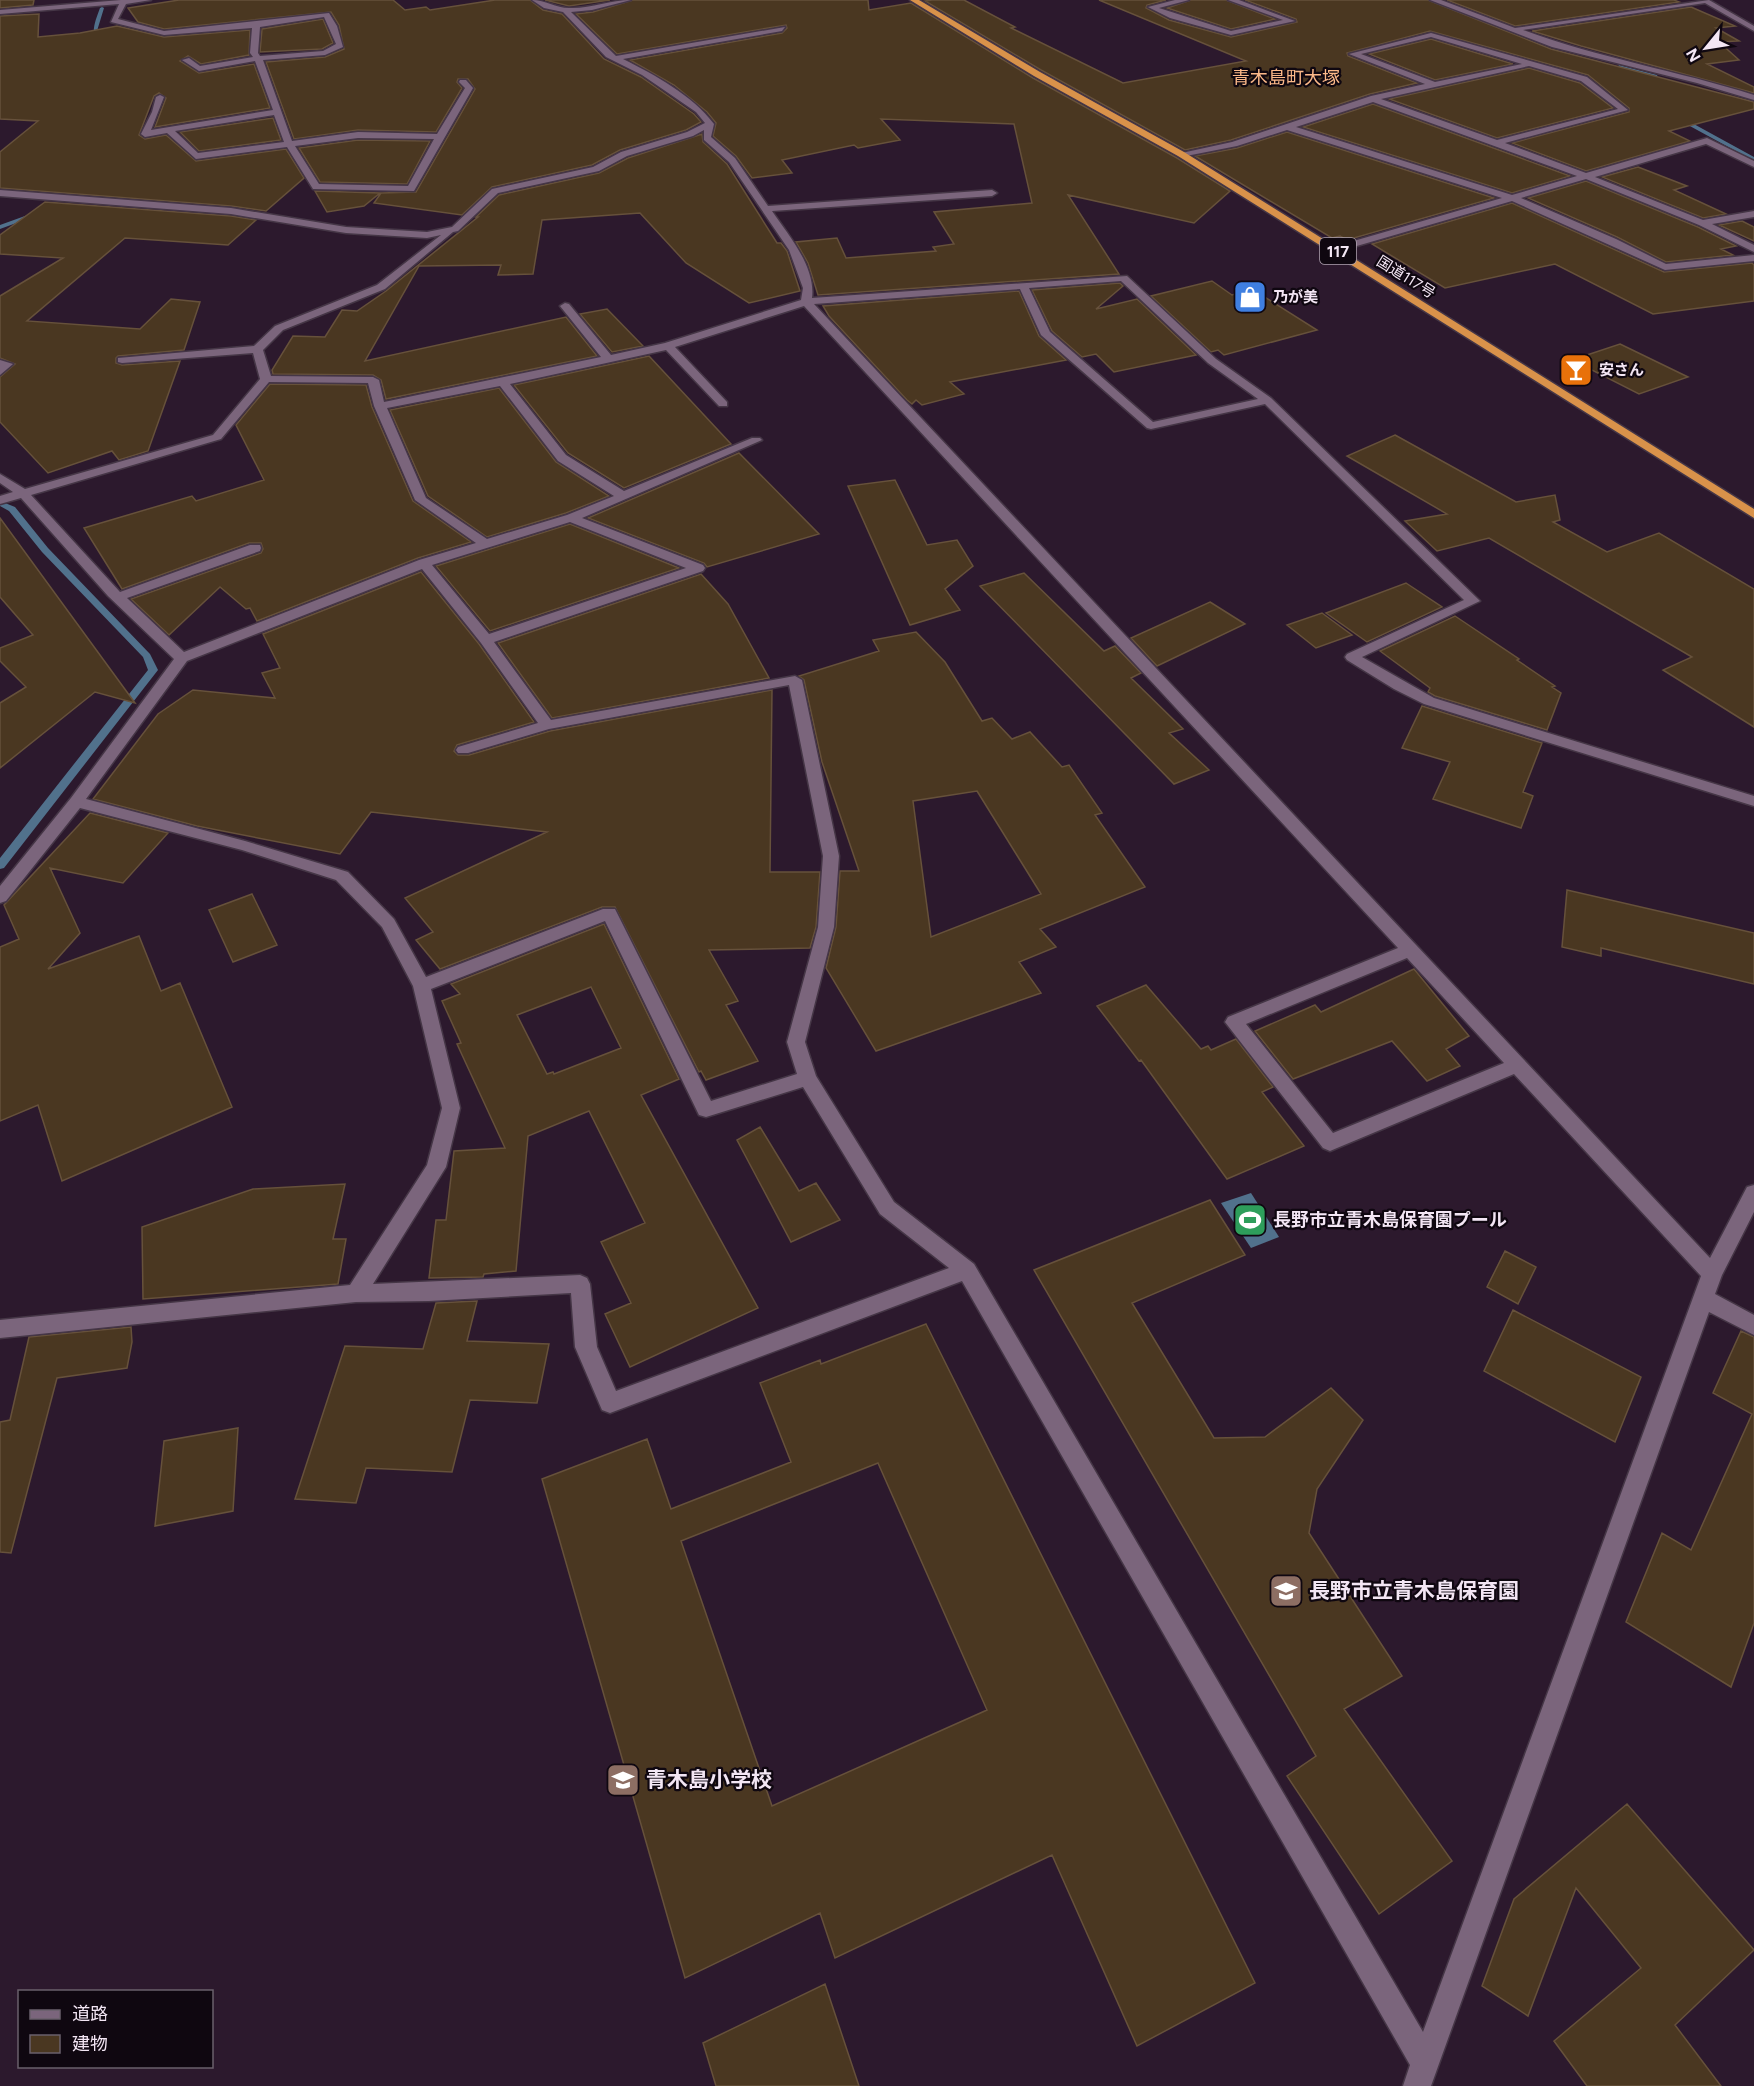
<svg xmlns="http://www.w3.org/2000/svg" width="1754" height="2086" viewBox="0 0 1754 2086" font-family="Figtree,'Noto Sans JP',sans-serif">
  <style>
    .water { fill: #51718c }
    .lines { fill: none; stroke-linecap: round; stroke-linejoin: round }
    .stream { fill: #51718c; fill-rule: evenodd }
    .building { fill: #4a3721; stroke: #66513b; stroke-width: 1.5; fill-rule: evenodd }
    .street-casing { stroke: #453646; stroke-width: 3 }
    .highway-casing { stroke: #453646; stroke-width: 3 }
    .street { fill: #7b657c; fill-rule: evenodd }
    .highway { fill: #d9924a; fill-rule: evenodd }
    .labels { text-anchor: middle; stroke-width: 4.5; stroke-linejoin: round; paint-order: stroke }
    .far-street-label { font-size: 15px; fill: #f3e6f4; stroke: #0f0710 }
    .far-poi-label { font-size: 15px; font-weight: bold; fill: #f3e6f4; stroke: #0f0710; text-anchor: start }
    .shield { fill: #0f0710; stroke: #afa3b0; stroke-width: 1.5 }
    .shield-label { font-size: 16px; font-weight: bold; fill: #f3e6f4 }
    .far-quarter-label { font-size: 18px; fill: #fcb989; stroke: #0f0710 }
    .poi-label { font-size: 18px; font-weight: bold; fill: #f3e6f4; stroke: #0f0710; text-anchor: start }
    .near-poi-label { font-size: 21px; font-weight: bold; fill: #f3e6f4; stroke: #0f0710; text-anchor: start }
  </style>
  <rect width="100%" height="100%" fill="#2c192d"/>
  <path class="water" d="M1251 1193 1279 1237 1251 1248 1221 1203Z"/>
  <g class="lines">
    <path class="stream" d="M102 7 104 8 97 31 103 44 100 46C89 34 95 22 100 8Z
      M1619 65 1657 75 1663 90 1658 91 1653 77 1617 68Z
      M1677 117H1681L1754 157V161L1677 119Z
      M36 212 39 214 38 215 0 229V225Z
      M0 501 15 507 48 548 150 654 158 670 4 868 0 869V858L148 670 143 657 42 552 9 511 0 506Z"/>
  </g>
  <path class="building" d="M0 0H34L33 5 0 8Z
    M179 0H393L405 10 426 7 430 10 495 0H530L543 10 562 14 604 59 641 77 694 114 701 122 686 130 620 150 592 165 492 187 462 215 374 203 381 193 416 192 475 89 468 79H458L457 82 462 88 436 132 358 130 294 139 266 62 325 57 344 49 339 25 331 12 164 29 138 22 128 8Z
    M545 0H610L569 6Z
    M633 0H868L869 10 911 3 1033 78 1177 158 1230 191 1194 223 1068 195 1119 274 818 295 808 263 796 242 837 238 846 258 936 251 933 247 954 244 934 212 1032 203 1014 124 881 119 900 140 858 148 854 145 782 160 792 173 752 178 736 156 713 136 716 123 707 112 674 85 630 60 782 33 787 28 786 25 617 54 576 14 593 12Z
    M932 0H964L1015 27 1011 28 1123 83 1246 61 1099 0H1166L1147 5 1146 8 1169 20 1231 37 1297 22 1296 19 1245 0H1428L1551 49 1754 102V109L1669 131 1690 141 1586 171 1512 143 1629 112V108L1588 75 1430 31 1347 53 1348 56 1417 83 1370 94 1231 140 1185 150 1041 70 925 1Z
    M1191 0H1226L1275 19 1231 29 1167 8Z
    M1447 0H1674L1679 2 1515 26Z
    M1691 7 1735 26 1716 28 1739 41 1719 42 1739 60 1707 64 1754 87V93L1581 46 1532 31Z
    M39 14 38 37 80 33 117 26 164 37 250 30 249 55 201 64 188 56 180 61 199 73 254 64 270 108 155 127 166 98 159 93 154 96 139 135 145 139 166 135 196 161 286 149 304 178 266 211 231 206 0 188V152L38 121 0 119V16Z
    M323 19 333 43 322 49 260 52 262 29Z
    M1431 39 1513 64 1435 80 1369 54Z
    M1529 68 1580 83 1613 108 1497 138 1389 99Z
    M1373 104 1570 176 1512 193 1303 127Z
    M273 118 281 140 199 151 180 132Z
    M1287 132 1494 198 1347 240 1340 236 1332 238 1195 156 1237 148Z
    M702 134 703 142 727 164 777 243H781L787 251 800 291 749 303 686 263 640 213 542 220 533 274 498 275 501 265 419 266 365 361 566 317 597 356 386 399 381 380 373 375 273 374 272 370 293 336 325 337 342 310 357 311 386 291 478 217H476L499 195 599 173 628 158Z
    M358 140 430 141 407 184 320 182 299 148Z
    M1638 167 1687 186 1674 190 1726 214 1703 218 1602 177Z
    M1586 181 1698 227 1736 246 1721 249 1733 255 1666 262 1617 237 1528 198Z
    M315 191 380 193 364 206 327 212Z
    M45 202 231 216 256 220 228 245 125 238 27 321 140 329 171 299 200 302 184 350 118 356 116 358V363L122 365 180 361 148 451 119 460 112 451 48 473 0 422V377L15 364 0 358V296L63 258 0 254V235Z
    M1512 203 1664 272 1752 263 1754 265V301L1653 314 1555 264 1445 288 1372 244Z
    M1742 221 1754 227V241L1719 225Z
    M1212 281 1232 295 1252 289 1317 330 1224 355 1218 350 1211 352 1151 296Z
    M1120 283 1123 286 1096 309 1137 299 1196 355 1114 372 1096 354 1082 357 1052 331 1032 290Z
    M1019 291 1039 336 1066 360 950 382 964 394 922 405 916 400 912 404 907 400 829 316 823 306Z
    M607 309 643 346 612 352 580 314Z
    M1620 344 1688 377 1639 394 1572 360Z
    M649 356 731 444 624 488 568 453 514 385Z
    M270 384 366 385 372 407 413 501 471 542 418 558 257 621 250 608 246 609 220 587 169 635 131 599 261 553 263 549 261 543H249L122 589 84 528 192 496 196 501 264 480 236 425Z
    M499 388 556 462 609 496 566 513 487 537 428 496 390 410Z
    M1395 435 1516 502 1555 495 1560 520 1553 522 1607 552 1659 533 1754 589V727L1663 670 1692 657 1489 538 1437 551 1405 521 1447 514 1347 456Z
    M739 453 819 534 707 567 704 563 588 518Z
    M895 480 927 545 957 540 973 566 945 589 960 610 910 625 848 486Z
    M0 518 135 703 95 692 0 768V703L26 687 0 661V648L33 635 0 597Z
    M570 524 679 568 490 631 436 566Z
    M421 572 479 644 534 722 457 745 454 751 458 755H469L550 731 772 690 770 872H820L816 927 810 948 709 950 738 1001 726 1005 758 1061 706 1080 701 1071 699 1072 615 907H602L440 969 416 940 433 932 405 898 547 832 371 812 340 854 197 826 93 799 158 714 193 690 275 698 262 673 280 668 263 634Z
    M1024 573 1104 651 1115 646 1141 673 1131 678 1183 729 1169 733 1209 770 1174 784 980 586Z
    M701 574 728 604 769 678 552 718 498 643Z
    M1406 583 1442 607 1367 642 1326 613Z
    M1210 602 1245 624 1157 666 1131 638Z
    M1322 613 1352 635 1316 648 1287 625Z
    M1455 616 1519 659 1517 660 1555 686 1552 687 1561 693 1547 730 1435 696 1428 692 1430 688 1380 651Z
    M916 632 945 662 982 721 992 718 1012 739 1030 732 1062 767 1069 765 1102 813 1095 815 1145 887 1040 929 1056 947 1019 962 1041 993 876 1051 826 968 836 927 840 871H859L822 762 804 680 799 676 879 651 873 640ZM977 791 1041 894 931 937 913 801Z
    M1422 706 1542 743 1523 792 1533 796 1521 828 1433 799 1450 762 1402 748Z
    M90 813 168 833 123 883 50 868 80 933 48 969 139 936 161 991 180 983 232 1107 62 1181 38 1105 0 1121V947L19 939 4 905Z
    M1567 890 1754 933V984L1601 948V956L1562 947Z
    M252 894 277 945 233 962 209 910Z
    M604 924 679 1079 641 1095 758 1308 630 1367 605 1314 631 1303 601 1242 645 1223 589 1111 528 1136 516 1271 484 1274 483 1277 429 1278 436 1220H446L454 1151 505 1148 457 1044 461 1043 442 1001 460 994 451 984ZM591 987 621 1048 554 1074 553 1072 547 1074 517 1015Z
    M1414 969 1469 1036 1446 1049 1460 1066 1427 1081 1392 1041 1293 1079 1255 1031 1315 1005 1321 1012Z
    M1146 985 1201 1049 1208 1046 1211 1050 1236 1039 1273 1087 1262 1092 1304 1146 1227 1179 1141 1060 1139 1061 1097 1006Z
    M760 1127 799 1191 816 1183 840 1220 791 1242 737 1140Z
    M345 1184 333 1239H346L338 1284 143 1299 142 1227 253 1189Z
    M1210 1200 1245 1255 1132 1303 1214 1438 1265 1437 1331 1388 1363 1420 1317 1489 1309 1533 1402 1676 1344 1709 1452 1861 1379 1914 1287 1776 1316 1756 1034 1270Z
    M1505 1251 1536 1267 1518 1304 1487 1287Z
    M477 1301 467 1341 549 1344 537 1403 470 1400 452 1472 366 1468 356 1503 295 1499 345 1346 423 1349 436 1303Z
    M1513 1310 1641 1377 1615 1442 1484 1371Z
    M926 1324 1255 1983 1137 2046 1052 1855 835 1958 820 1913 685 1978 542 1479 647 1439 671 1509 791 1462 760 1383 820 1360 821 1364ZM878 1463 987 1710 772 1806 681 1541Z
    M131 1327 132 1342 127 1368 57 1378 11 1553 0 1552V1422L10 1420 29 1337Z
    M1741 1331 1754 1337V1623L1731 1687 1626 1622 1662 1533 1691 1550 1752 1414 1713 1393Z
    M238 1428 233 1511 155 1526 164 1441Z
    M1627 1804 1754 1950 1675 2025 1721 2086H1587L1554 2041 1641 1968 1576 1888 1528 2016 1482 1986 1514 1899Z
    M825 1984 859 2086H716L703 2043Z"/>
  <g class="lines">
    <g class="street-casing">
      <path id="street" d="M121 0H151L126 4 118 19 164 31 329 13 337 26 343 47 325 55 263 60 292 141 358 132 437 134 465 88 459 82 460 80H466L473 88 414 191 313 189 287 147 196 159 167 133 145 137 141 134 152 112 156 97 160 95 164 97 151 130 273 110 255 61 199 71 182 60 189 58 200 66 253 57 250 53 252 28 164 35 111 22 119 4 0 14V10ZM324 17 336 44 323 51 260 56 258 53 260 27ZM274 115 284 142 198 153 175 131ZM358 138 434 139 408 186 319 184 295 146Z
        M532 0C545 0 556 8 569 8 590 9 610 0 631 0L592 10 571 12 616 56 785 27 782 31 623 59C655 75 692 95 714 124L711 137 735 158 768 206 992 190 997 193 992 196 772 211C789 236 816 267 812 298L1127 276 1216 359 1271 398 1480 601 1362 657 1434 698 1754 796V806L1424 704 1394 689 1347 660 1345 657 1347 654 1464 600 1265 404 1151 429 1147 428 1041 335 1020 289 814 304 1710 1258 1747 1187 1754 1185V1212L1722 1275 1715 1294 1754 1315V1335L1709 1312 1431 2086H1403L1410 2065 962 1281 610 1413 602 1410 575 1347 571 1293 429 1301 356 1302 0 1338V1320L350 1285 427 1165 442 1108 413 986 382 927 336 880 242 850 80 808 6 901 0 903V886L71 798 174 659 108 596 21 498 0 504V496L13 492 0 483V474L25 489 213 435 260 379 253 353 122 363 118 362V358L254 346 275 326 377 285 441 235 427 238 346 233 231 214 0 196V190L231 208 346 227 427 232 452 227 492 189 593 167 621 152 687 132 705 123 696 112 642 75 606 57 563 12 544 8ZM704 130V140L729 162 789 250 803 288 801 300 665 343 611 355 569 304 565 303 560 306 601 357 384 402 379 380 373 377 271 376 263 350 283 330 385 289 453 232 458 231 498 193 599 171 627 156 693 136ZM1121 281 1208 363 1258 399 1153 422 1050 332 1029 288ZM804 306 1398 948 1228 1017 1225 1022 1323 1148 1330 1151 1337 1148 1514 1074 1701 1276 1423 2032 974 1264 894 1202 816 1076 805 1042 834 927 839 856 802 680 795 676 551 720 494 642 703 571 705 568 703 565 582 518 762 440 760 438H752L624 491 566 455 510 384 666 350 719 406H727V402L675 347ZM269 382 368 383 374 406 415 500 476 543 419 560 184 652 127 598 260 551 261 548 260 545H250L120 592 31 495 221 439ZM500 386 558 461 614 496 567 515 487 539 426 498 387 408ZM570 522 686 568 489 634 432 565ZM422 569 481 643 538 723 458 747 456 750 458 753H468L549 729 789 685 823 856 818 927 787 1042 797 1074 711 1101 615 909H603L426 977 394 919 348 872 245 841 86 799 187 661ZM605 921 699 1115 706 1117 803 1087 880 1214 949 1268 616 1391 597 1347 590 1284 587 1278 580 1275 373 1284 446 1167 460 1108 431 989ZM1407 958 1504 1063 1333 1133 1246 1024Z
        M1175 0H1189L1159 8 1231 31 1283 20 1228 0H1239L1295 21 1231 35 1170 18 1148 7Z
        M1430 0H1441L1515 28 1709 0 1754 26V31L1705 3 1523 30C1598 58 1678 71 1754 95V100L1697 83 1552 47Z
        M1431 33 1587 77 1628 110 1505 143 1586 173 1707 138 1754 161V167L1706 144 1595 177 1703 220 1754 211V217L1712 224 1754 245V252L1699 225 1586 179 1521 198 1616 239 1666 264 1754 255V261L1665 270 1512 201 1336 252 1333 251V247L1502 198 1287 130 1237 146 1181 157 1177 154 1232 142 1371 96 1425 84 1349 54ZM1431 37 1522 64 1435 82 1361 54ZM1529 66 1581 81 1618 109 1497 140 1381 99ZM1373 102 1577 176 1512 195 1296 127Z
        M0 360 13 364 0 375Z"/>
    </g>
    <g class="highway-casing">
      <path id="highway" d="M910 0H919L1040 72 1184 152 1754 509V518L1178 156 1034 76Z"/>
    </g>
    <use href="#street" class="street"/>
    <use href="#highway" class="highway"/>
  </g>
  <defs>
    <g id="shop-square" transform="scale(1.725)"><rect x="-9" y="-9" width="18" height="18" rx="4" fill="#3f7fe0" stroke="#0f0710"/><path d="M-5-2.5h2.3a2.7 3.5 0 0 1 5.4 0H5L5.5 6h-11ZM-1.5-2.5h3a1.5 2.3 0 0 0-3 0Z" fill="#fff"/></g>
    <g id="bar-square" transform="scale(1.725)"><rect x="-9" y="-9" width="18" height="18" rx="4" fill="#e8710a" stroke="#0f0710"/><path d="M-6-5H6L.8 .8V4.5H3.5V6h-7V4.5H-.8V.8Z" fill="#fff"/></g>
    <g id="stadium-square" transform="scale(1.725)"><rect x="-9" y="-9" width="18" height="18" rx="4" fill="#2e9e5b" stroke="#0f0710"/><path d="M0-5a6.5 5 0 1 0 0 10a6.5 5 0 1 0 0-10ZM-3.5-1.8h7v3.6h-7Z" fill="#fff"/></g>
    <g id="school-square" transform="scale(1.725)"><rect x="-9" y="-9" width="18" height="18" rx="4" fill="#8d6e63" stroke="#0f0710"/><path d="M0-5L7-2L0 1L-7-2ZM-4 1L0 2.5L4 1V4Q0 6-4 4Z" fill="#fff"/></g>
  </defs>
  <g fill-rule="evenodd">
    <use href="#shop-square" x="1250" y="297"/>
    <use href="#bar-square" x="1576" y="370"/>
    <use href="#stadium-square" x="1250" y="1220"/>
    <use href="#school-square" x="1286" y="1591"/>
    <use href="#school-square" x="623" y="1780"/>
  </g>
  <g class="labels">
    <g class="far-street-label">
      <text transform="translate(1406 277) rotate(32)" y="5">国道117号</text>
    </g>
    <g class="far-poi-label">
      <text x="1273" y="302">乃が美</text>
      <text x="1599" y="375">安さん</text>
    </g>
    <rect class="shield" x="1320" y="238" width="36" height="26" rx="4.5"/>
    <g class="shield-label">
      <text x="1338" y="257">117</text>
    </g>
    <g class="far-quarter-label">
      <text x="1286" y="84">青木島町大塚</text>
    </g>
    <g class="poi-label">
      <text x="1273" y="1226">長野市立青木島保育園プール</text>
    </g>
    <g class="near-poi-label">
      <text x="1309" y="1598">長野市立青木島保育園</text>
      <text x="646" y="1787">青木島小学校</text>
    </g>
  </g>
  <rect x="18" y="1990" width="195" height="78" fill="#0f0710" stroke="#6a606b" stroke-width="1.5"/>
  <rect x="30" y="2010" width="30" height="9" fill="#7b657c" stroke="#6a606b" stroke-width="1.5"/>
  <text x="72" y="2020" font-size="18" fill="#f3e6f4">道路</text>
  <rect x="30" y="2035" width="30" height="18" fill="#4a3721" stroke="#6a606b" stroke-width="1.5"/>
  <text x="72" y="2050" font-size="18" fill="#f3e6f4">建物</text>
  <g transform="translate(1706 48) rotate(240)" stroke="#0f0710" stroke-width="4.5" paint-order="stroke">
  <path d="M0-4.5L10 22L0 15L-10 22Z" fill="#f3e6f4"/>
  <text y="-9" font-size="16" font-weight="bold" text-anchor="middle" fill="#f3e6f4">N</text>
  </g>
</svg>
